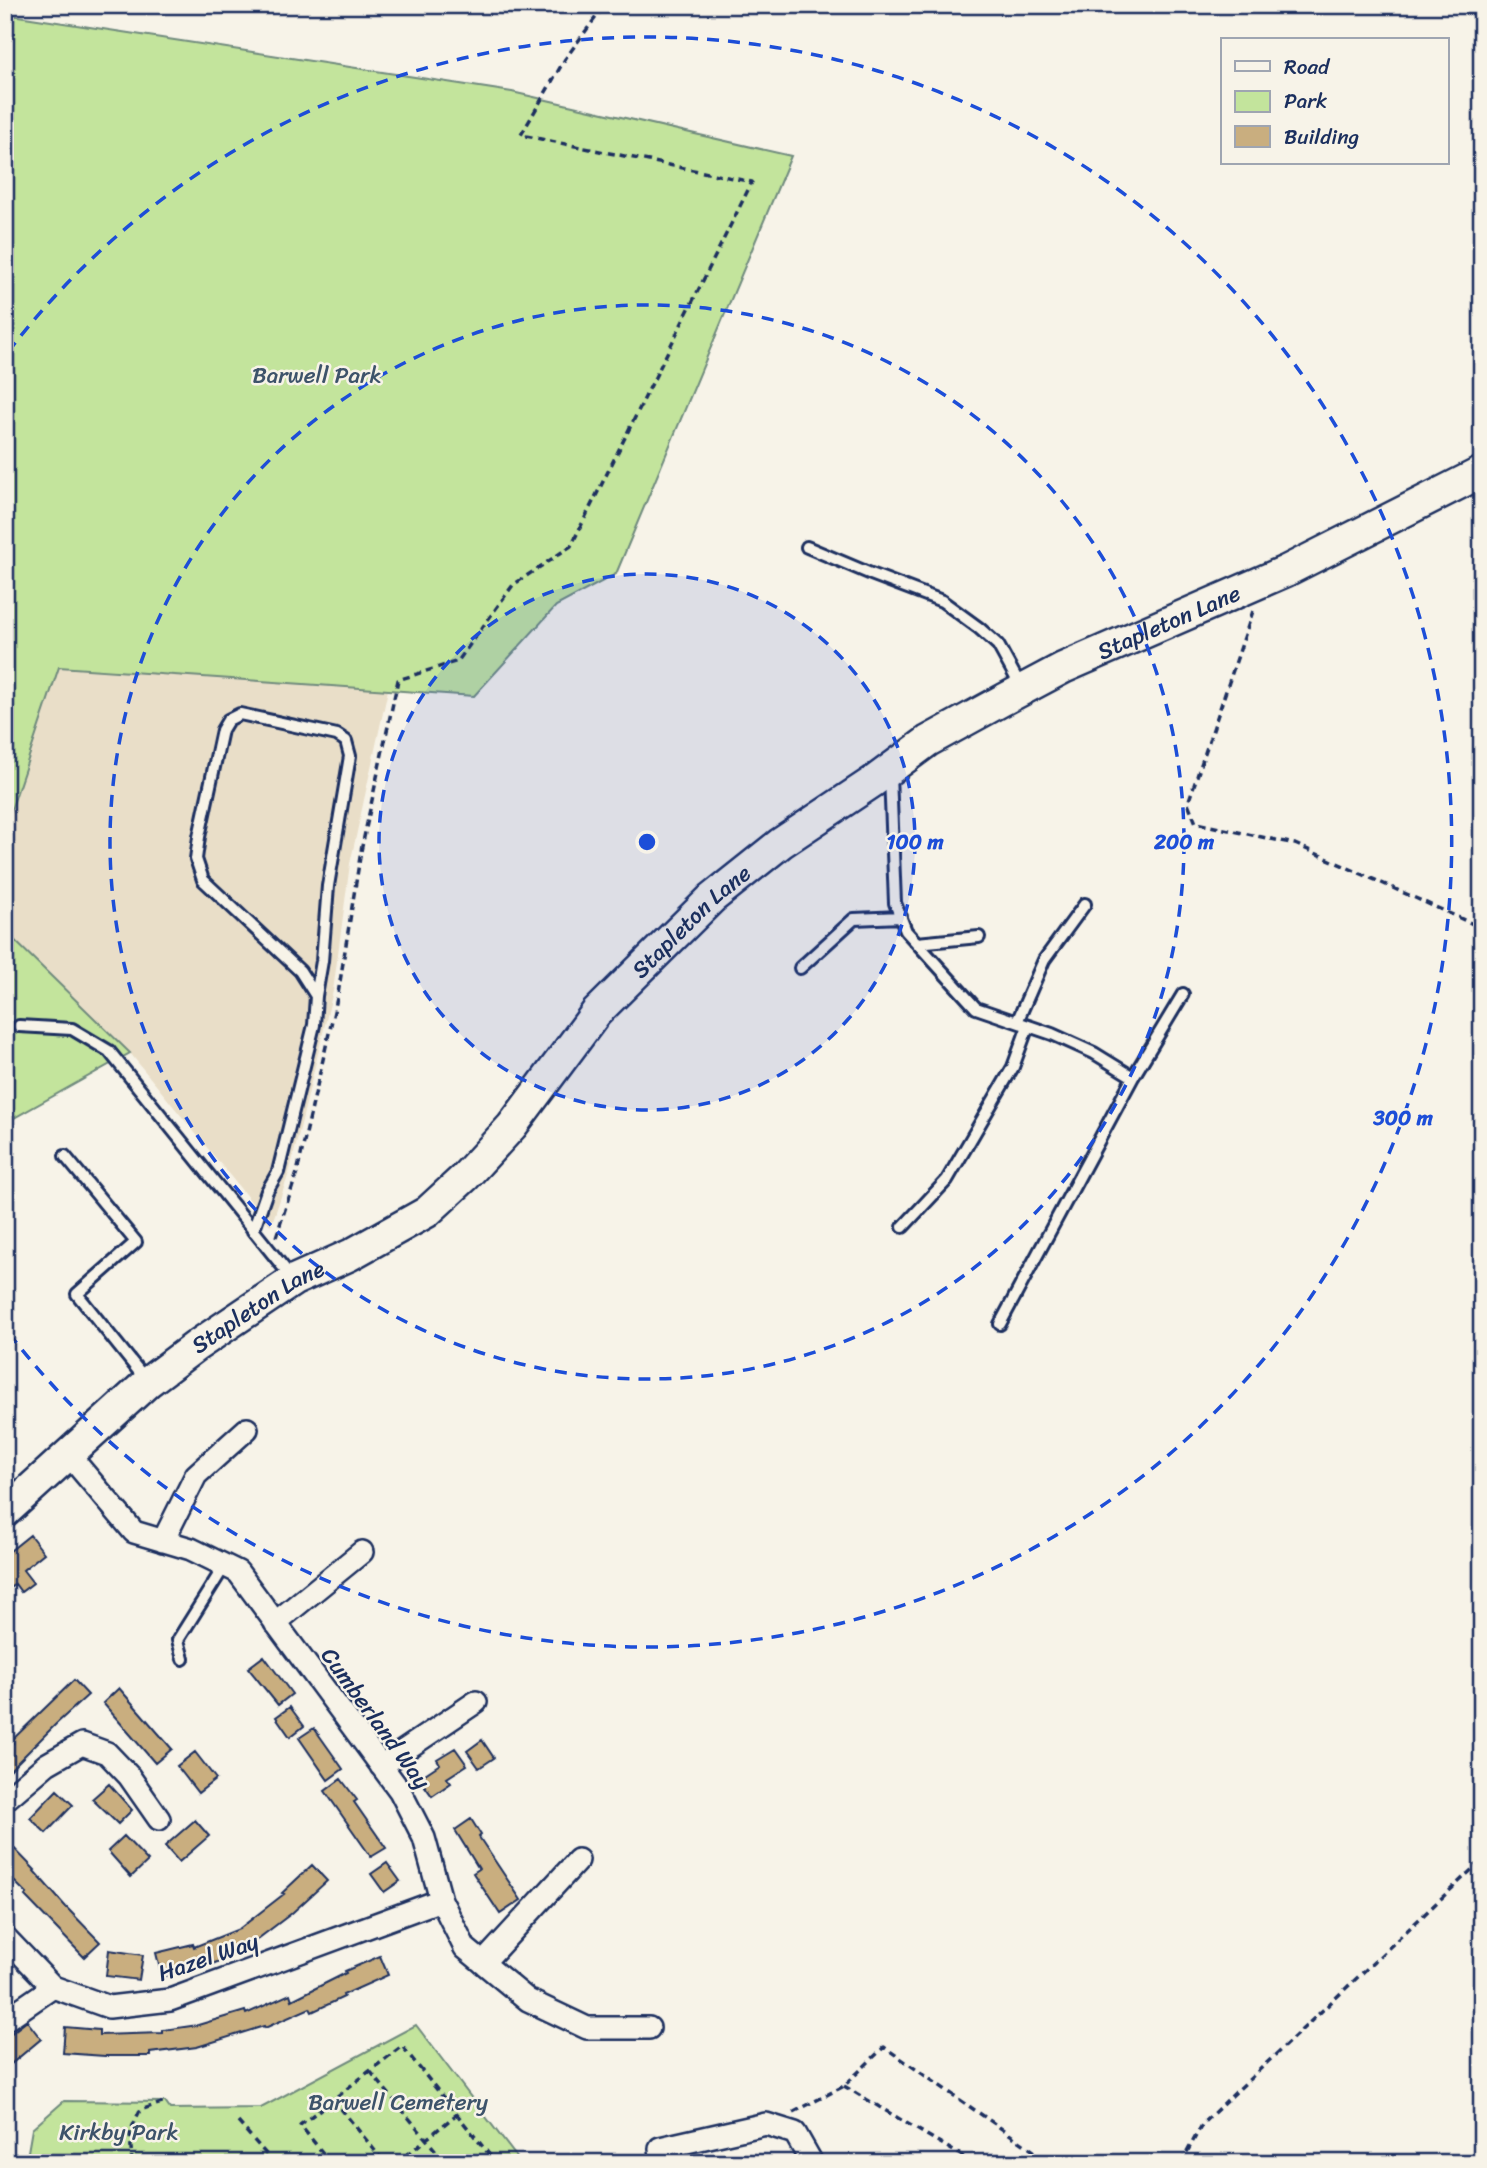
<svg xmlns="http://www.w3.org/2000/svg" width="1487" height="2168" viewBox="0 0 1487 2168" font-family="Sriracha,sans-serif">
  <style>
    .built { fill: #e9dec8 }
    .green { fill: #c3e49c; stroke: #6f8a7d; stroke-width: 2 }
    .building { fill: #c9ae7f; stroke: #1b2f5e; stroke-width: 2 }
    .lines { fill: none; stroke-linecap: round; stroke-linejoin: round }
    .lane-casing { stroke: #1b2f5e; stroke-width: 16 }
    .street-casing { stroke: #1b2f5e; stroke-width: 26 }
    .secondary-casing { stroke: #1b2f5e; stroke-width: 35 }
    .path { stroke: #1b2f5e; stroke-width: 3.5; stroke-dasharray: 7 5; stroke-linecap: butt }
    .lane { stroke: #f7f3e8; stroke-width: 10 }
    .street { stroke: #f7f3e8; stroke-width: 21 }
    .secondary { stroke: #f7f3e8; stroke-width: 30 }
    .ring { fill: none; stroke: #1d4ed8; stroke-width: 3.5; stroke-dasharray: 12 9 }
    .labels { text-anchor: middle; stroke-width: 5; stroke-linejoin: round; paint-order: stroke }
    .park-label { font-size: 23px; fill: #3d536a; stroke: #f7f3e8 }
    .street-label { font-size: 23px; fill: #1b2f5e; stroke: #f7f3e8 }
    .centre { fill: #1d4ed8; stroke: #f7f3e8; stroke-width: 3.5 }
    .ring-label { font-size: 21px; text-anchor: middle; font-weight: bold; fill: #1d4ed8; stroke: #f7f3e8; stroke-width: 5; stroke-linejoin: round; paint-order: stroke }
  </style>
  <rect width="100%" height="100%" fill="#f7f3e8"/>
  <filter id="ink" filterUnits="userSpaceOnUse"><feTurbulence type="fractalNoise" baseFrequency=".0143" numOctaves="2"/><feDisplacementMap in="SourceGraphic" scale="14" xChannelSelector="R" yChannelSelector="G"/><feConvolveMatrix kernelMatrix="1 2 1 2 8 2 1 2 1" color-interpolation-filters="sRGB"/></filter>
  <g filter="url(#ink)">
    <path class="built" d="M59 667 388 690 350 864 333 991 290 1170 271 1226 130 1053 5 931V828Z"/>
    <path class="green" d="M5 14 512 92 791 156 616 574 556 606 474 696 59 667 5 828Z
      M5 931 130 1053 5 1123Z
      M416 2025 521 2163H26L32 2129 64 2101 165 2102 170 2109 261 2108Z"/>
    <path class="building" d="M30 1535 44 1553 23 1570 33 1583 21 1592 15 1584 5 1592V1555Z
      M264 1656 292 1694 278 1705 248 1668Z
      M74 1680 88 1695 56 1724 5 1775V1751L13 1743 11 1741Z
      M119 1688 172 1749 155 1763 103 1703Z
      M290 1707 304 1726 290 1737 276 1717Z
      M314 1728 343 1769 328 1780 299 1738Z
      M482 1740 494 1758 479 1768 467 1751Z
      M455 1748 467 1765 447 1778 451 1783 432 1796 419 1778 440 1764 437 1759Z
      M195 1752 216 1779 198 1793 177 1766Z
      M341 1779 357 1800 354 1802 386 1848 371 1857 325 1791Z
      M109 1784 132 1810 118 1824 92 1799Z
      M57 1790 73 1805 46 1833 30 1818Z
      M471 1819 481 1835 479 1837 521 1900 500 1914 473 1873 479 1869 455 1830Z
      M195 1820 209 1836 179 1862 165 1846Z
      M124 1836 148 1861 131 1877 108 1851Z
      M5 1839 35 1870 34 1871 66 1907 100 1942 84 1957 25 1896 27 1894 5 1872Z
      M387 1863 400 1881 384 1892 371 1874Z
      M312 1865 327 1881 292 1913 246 1948V1950L210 1965 162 1977 156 1953 193 1944 194 1947 239 1929 284 1894 282 1893Z
      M109 1950 143 1955 139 1980 106 1976Z
      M380 1956 388 1975 343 1995 344 1997 312 2012 310 2008 265 2028 264 2026 197 2047 150 2053V2056H105L63 2053 65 2027 99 2030V2035L163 2033V2030L198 2025 245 2011 246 2014 290 1994 292 2000 346 1973 345 1971Z
      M27 2021 41 2039 5 2069V2038Z"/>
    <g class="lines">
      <g class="lane-casing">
        <path id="lane" d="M807 547 871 574 942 601 979 628 998 645 1021 687
          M890 775 895 903 906 931 976 1008 1052 1034 1094 1053 1133 1077 1000 1324
          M917 943 979 937
          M800 968 854 919 901 917
          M1017 1022 1044 960 1085 904
          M19 1026 72 1029 109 1051 292 1278
          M1133 1077 1183 994
          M65 1156 136 1242 77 1294 146 1380
          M903 1227 947 1180 1013 1067 1028 1026
          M253 1231 267 1191 278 1172 314 1025 316 996 322 961 328 886 350 756 346 741 337 735 240 714 228 720 222 730 199 837 196 859 203 880 300 971 316 996
          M183 1659 178 1640 225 1565"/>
      </g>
      <g class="street-casing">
        <path id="street" d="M69 1455 134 1532 191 1549 238 1572 400 1791 424 1838 441 1900 465 1948 528 2000 587 2028H649
          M163 1541 196 1475 247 1429
          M275 1623 362 1552
          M381 1766 476 1702
          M5 1800 47 1764 82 1744 107 1753 129 1776 159 1819
          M5 1937 53 1987 109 2007 170 2000 441 1900
          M483 1963 578 1860
          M5 2020 53 1987
          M662 2163 660 2148 766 2124 795 2133 812 2163"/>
      </g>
      <g class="secondary-casing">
        <g id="secondary">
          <path id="s1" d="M5 1512 148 1382 196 1346 294 1280 350 1255 427 1212 465 1177 512 1126 596 1013 712 898 781 843 874 781 928 741 1001 701 1063 668 1286 571 1482 472"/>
        </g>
      </g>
      <path class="path" d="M1253 611 1188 803 1196 823 1295 844 1482 928
        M276 1237 297 1173 338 994 361 851 398 680 458 661 513 585 571 546 752 182 521 135 565 59 605 5
        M370 2071 446 2163
        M844 2086 974 2163
        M333 2099 385 2163
        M794 2112 844 2086 884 2047 1051 2163
        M238 2122 274 2163
        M132 2163 130 2132 140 2110 165 2102
        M331 2163 300 2125 402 2046 496 2163
        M397 2163 457 2114
        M1181 2163 1203 2123 1482 1860"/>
      <use href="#lane" class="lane"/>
      <use href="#street" class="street"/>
      <use href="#secondary" class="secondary"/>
    </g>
  </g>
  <circle cx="647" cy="842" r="268" fill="#1d4ed8" fill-opacity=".12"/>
  <g class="ring">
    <circle cx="647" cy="842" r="268"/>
    <circle cx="647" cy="842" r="537"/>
    <path d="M8 352A805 805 0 1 1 8 1332"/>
  </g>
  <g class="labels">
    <g class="park-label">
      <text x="317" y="383">Barwell Park</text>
      <text x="398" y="2110">Barwell Cemetery</text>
      <text x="119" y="2140">Kirkby Park</text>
    </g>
    <g class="street-label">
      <text dy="8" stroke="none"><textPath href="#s1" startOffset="1482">Stapleton Lane</textPath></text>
      <text dy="8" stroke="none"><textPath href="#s1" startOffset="915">Stapleton Lane</textPath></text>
      <text dy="8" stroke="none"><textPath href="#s1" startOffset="327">Stapleton Lane</textPath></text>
      <text transform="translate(376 1718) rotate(54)" y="8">Cumberland Way</text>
      <text transform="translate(208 1957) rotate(-19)" y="8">Hazel Way</text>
    </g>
  </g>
  <circle cx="647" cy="842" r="10" class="centre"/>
  <g class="ring-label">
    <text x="915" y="849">100 m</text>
    <text x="1184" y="849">200 m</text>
    <text x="1403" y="1125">300 m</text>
  </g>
  <rect width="1487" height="2168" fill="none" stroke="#f7f3e8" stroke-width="28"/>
  <rect x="14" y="14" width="1459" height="2140" fill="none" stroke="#1b2f5e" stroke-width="2.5" filter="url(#ink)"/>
  <rect x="1221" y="38" width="228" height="126" fill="#f7f3e8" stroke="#9fa5b1" stroke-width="2"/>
  <rect x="1235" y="61" width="35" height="10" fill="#f7f3e8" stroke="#9fa5b1" stroke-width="2"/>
  <text x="1284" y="74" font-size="21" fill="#1b2f5e">Road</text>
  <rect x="1235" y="91" width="35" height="21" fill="#c3e49c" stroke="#9fa5b1" stroke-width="2"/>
  <text x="1284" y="108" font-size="21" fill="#1b2f5e">Park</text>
  <rect x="1235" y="126" width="35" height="21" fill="#c9ae7f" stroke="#9fa5b1" stroke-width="2"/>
  <text x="1284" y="144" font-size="21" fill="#1b2f5e">Building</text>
</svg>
